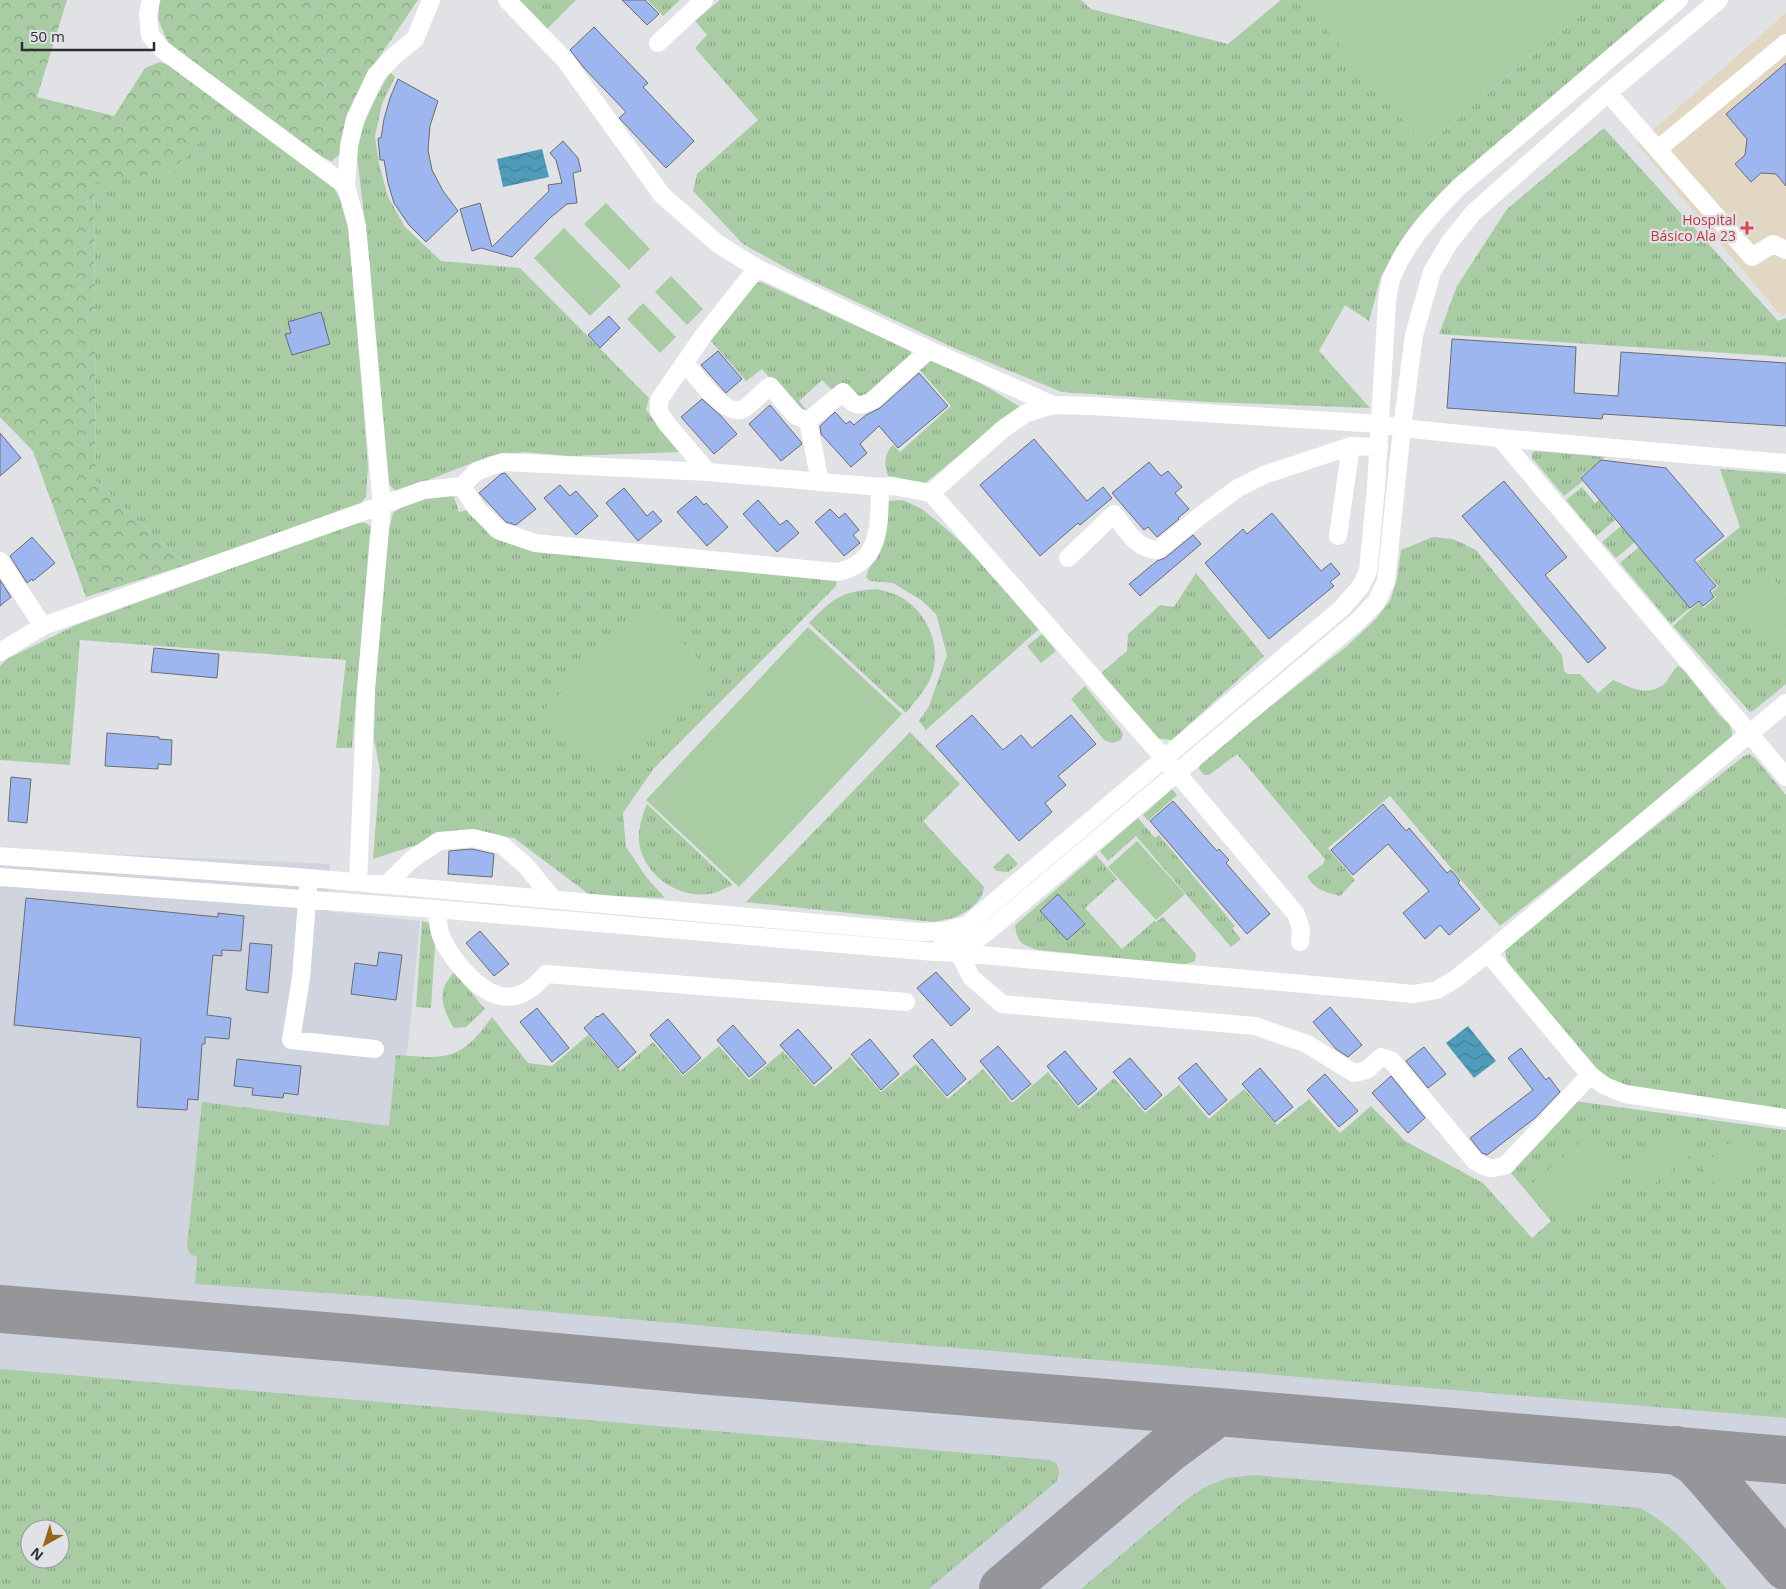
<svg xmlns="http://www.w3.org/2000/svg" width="1786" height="1589" viewBox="0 0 1786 1589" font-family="'Open Sans',sans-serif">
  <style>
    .built { fill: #cfd4df; fill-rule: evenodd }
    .medical { fill: #e1d7c2 }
    .grass { fill: url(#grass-tufts); fill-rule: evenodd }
    .forest { fill: url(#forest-crowns) }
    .pitch { fill: #a9cca5 }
    .water { fill: url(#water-waves) }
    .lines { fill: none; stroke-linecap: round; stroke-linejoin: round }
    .taxiway { stroke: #96969a; stroke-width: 48 }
    .building { fill: #9eb6f0; stroke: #6b6c70 }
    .minor { stroke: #fff; stroke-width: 18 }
    .health-dot { fill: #e0444e; stroke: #e0e2e6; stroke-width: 2 }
    .labels { text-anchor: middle; stroke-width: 4.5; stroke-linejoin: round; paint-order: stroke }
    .health-label { font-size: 14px; fill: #be3a42; stroke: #e0e2e6; text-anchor: end }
  </style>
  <defs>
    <pattern id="grass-tufts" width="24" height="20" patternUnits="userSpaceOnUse" patternTransform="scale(1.25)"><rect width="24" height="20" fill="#a9cca5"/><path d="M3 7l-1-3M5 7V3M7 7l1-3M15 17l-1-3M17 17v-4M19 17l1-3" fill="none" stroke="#8aa687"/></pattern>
    <pattern id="forest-crowns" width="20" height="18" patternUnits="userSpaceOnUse" patternTransform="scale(1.25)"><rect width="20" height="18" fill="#a9cca5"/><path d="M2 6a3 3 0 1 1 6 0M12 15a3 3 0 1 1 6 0" fill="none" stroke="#8aa687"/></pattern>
    <pattern id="water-waves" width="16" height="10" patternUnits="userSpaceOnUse" patternTransform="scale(1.25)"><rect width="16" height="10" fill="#4f9bb9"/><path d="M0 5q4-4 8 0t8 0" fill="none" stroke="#427f97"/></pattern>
  </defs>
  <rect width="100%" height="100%" fill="#e0e2e6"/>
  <path class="built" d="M0 846 62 852 330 864 327 911 420 921 409 1037 390 1190 1786 1317V1589H0ZM30 1529H60V1559H30Z"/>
  <path class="medical" d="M1786 13V313L1782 317 1637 144Z"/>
  <path class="grass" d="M513 0H576L544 32Z
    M647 0H680L663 16Z
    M720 0H1081L1091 9 1228 44 1281 0H1318L1309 8 1425 146 1598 0H1669L1411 228 1381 276 1369 321 1345 305 1319 351 1370 408 1208 402 1062 392 956 349 795 273 743 244 693 191 697 174 758 120 695 48 707 35 695 21Z
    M390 72 395 77 382 104 375 136 379 164 388 197 405 227 441 261 520 268 649 398 646 410 682 452 569 456 524 452 490 456 397 492 387 483 381 451 370 265 357 156C360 125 375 99 390 72Z
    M231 107 332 184 348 215 368 466 366 497 359 505 186 565 96 481 94 182 173 171Z
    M1604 128 1778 321 1786 318V357L1439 334 1457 286 1507 209Z
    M761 282 909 350 912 354 861 399 833 391 822 380 799 401 808 412 799 413 762 369 746 381 710 340 755 283Z
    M932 357 987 387 1020 407 1007 416 924 484 888 476C884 464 884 454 893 445L900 452 951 406 919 369Z
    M1535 451 1605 457 1580 477 1583 481 1564 496 1532 458V453Z
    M1720 469 1786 474V594L1768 573 1772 641 1786 630V684L1754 710 1750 712 1673 626 1699 602 1704 608 1716 597 1712 592 1718 586 1697 562 1740 527Z
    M1582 487 1595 503 1599 500 1615 520 1596 536 1566 500Z
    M441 493 454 497 459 512 468 510 491 537 537 551 837 580 836 586 654 768 623 813 626 847 647 878 665 898 590 895 514 838 456 832 373 859 380 771 374 739 376 639 389 530 393 513 410 502Z
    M902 500C909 503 917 506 923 510 967 543 1004 587 1039 629L926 730 919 721 929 706 947 655 936 614 921 600 893 583 870 581 866 577 869 568 877 558 887 501Z
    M357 522 366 523 371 527 370 532 352 748H336L346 660 80 640 70 765 0 760V666L7 659 76 625Z
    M1621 526 1635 542 1616 558 1602 542Z
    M1433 537 1453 539 1476 550 1562 655 1564 671 1568 674H1580L1598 693 1613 680C1629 687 1646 697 1663 685 1669 680 1672 671 1678 666L1684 670 1719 715 1729 724 1732 731V736L1608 841 1500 926 1390 796 1328 848 1355 880 1340 896C1325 892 1315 890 1307 876L1323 864 1325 859 1237 754 1209 775H1204L1199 769 1201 761 1347 646 1375 620 1390 601 1397 579 1401 550Z
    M1639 547 1690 608 1671 624 1620 563Z
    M1196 573 1264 656 1172 740 1155 738 1101 673 1127 651 1128 634 1160 605 1174 607Z
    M877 589C884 591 893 593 899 596 925 610 941 642 933 671 928 688 916 700 906 713L809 623C833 598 842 591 877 589Z
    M1042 634 1056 651 1041 663 1027 646Z
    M1085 686 1120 729 1123 734 1121 740 1112 743 1104 740 1071 699Z
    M910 732 960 784 923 821 984 887C983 900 969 911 958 916 951 919 941 920 934 922L746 902Z
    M1749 754 1755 758 1786 795V1111L1642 1090 1620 1084 1605 1078 1508 964 1505 950 1510 941 1744 756Z
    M1172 789 1177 795 1148 821 1143 815Z
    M647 804 733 885C727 887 721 891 714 893 681 901 643 876 639 842 638 828 642 816 647 804Z
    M1138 818 1155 838 1159 835 1235 926 1232 928 1241 939 1231 947 1136 836 1108 861 1100 851Z
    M1008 853 1018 864 1008 872 996 871 993 867Z
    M1096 855 1117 879 1085 908 1122 949 1154 921 1156 922 1163 917 1196 954 1195 961 1183 965 1039 950C1022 945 1017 943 1015 925ZM1058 894 1085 923 1067 940Z
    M422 921 432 924 436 929 431 1008 416 1007Z
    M454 972 485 1009 466 1027 454 1028C447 1017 438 1000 445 985 447 981 451 976 454 972Z
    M492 1017 528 1063 552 1066 588 1035 620 1071 653 1042 683 1076 719 1046 749 1080 783 1051 815 1087 850 1057 881 1092 916 1064 948 1099 983 1069 1012 1103 1048 1072 1079 1108 1114 1078 1145 1113 1179 1085 1209 1119 1244 1089 1277 1125 1309 1099 1340 1133 1371 1106 1405 1141 1483 1183 1532 1238 1551 1221 1511 1173 1574 1101 1786 1130V1418L922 1345 369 1296 195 1284 197 1257 190 1254 187 1247 202 1102 389 1126 396 1055C448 1059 460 1061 492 1017Z
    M0 1369 1048 1460C1059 1462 1062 1472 1056 1482L929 1589H0ZM30 1529H60V1559H30Z
    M1253 1475 1640 1508C1676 1527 1702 1559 1727 1589H1081L1187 1499 1207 1486 1228 1478Z"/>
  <path class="forest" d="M0 0H67L37 97 114 116 145 68 160 62 176 68 231 107 173 171 94 183 96 481 186 565 86 597 33 451 0 417Z
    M160 0H418L373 66 344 150 332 161 312 154 168 43 158 19Z"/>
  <path class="pitch" d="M1318 0H1598L1425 146 1308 8Z
    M606 203 650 249 629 270 584 224Z
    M564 228 621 286 590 316 534 258Z
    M671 276 703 309 687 325 655 292Z
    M643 303 676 337 660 353 627 319Z
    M1768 573 1786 594V630L1772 641 1736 600Z
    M646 607 712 672 609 776 543 710Z
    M808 627 902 714 739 887 646 800Z
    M1137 841 1185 894 1156 920 1108 867Z
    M1591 1134 1623 1172 1561 1223 1530 1185Z
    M1674 1134 1691 1155 1650 1187 1633 1166Z
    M1742 1134 1758 1155 1717 1187 1701 1166Z"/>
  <path class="water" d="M542 149 549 177 503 187 497 159Z
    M1468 1026 1496 1061 1474 1078 1446 1043Z"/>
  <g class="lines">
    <path class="taxiway" d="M0 1309 349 1338 711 1371 1218 1412 1786 1460
      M1676 1450 1695 1461 1708 1475 1786 1566
      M1003 1589 1168 1449 1218 1412"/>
  </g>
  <path class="building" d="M622 0H645L659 14 647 25Z
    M594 27 648 83 643 87 694 141 666 168 621 120 619 118 626 112 584 68 570 50Z
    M1786 63V186L1776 174 1761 173 1751 182 1735 164 1745 155 1747 139 1726 114Z
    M398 79 438 101 430 126 428 150 432 170 443 191 458 211 426 242 409 225 394 203 388 183 384 160H380L378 138H381L384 119 390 98Z
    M563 141 578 158 581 171 573 173 577 203 567 204 550 218 512 257 481 248 472 251 460 209 480 203 492 247 549 191 548 185 562 183 556 160 550 153Z
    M321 312 330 344 292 355 285 334 291 333 288 322Z
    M609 316 620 328 600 348 588 335Z
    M1452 339 1576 347 1574 393 1618 396 1621 352 1786 363V426L1603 414 1602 419 1447 408Z
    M718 351 742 379 726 393 701 365Z
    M919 373 948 406 898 448 879 426 860 444 867 453 851 467 821 434 820 426 835 412 846 424 850 421 854 425 866 415 880 408Z
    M702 399 720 415 737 434 714 454 681 417Z
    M770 405 801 442 802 444 781 461 749 424Z
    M0 433 21 458 0 476Z
    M1034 439 1087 501 1103 487 1112 498 1080 525 1078 523 1040 556 980 485Z
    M1601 460 1666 468 1724 536 1694 560 1716 586 1710 591 1714 597 1703 606 1699 601 1690 608 1581 478Z
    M1149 462 1161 476 1168 471 1182 487 1175 493 1189 509 1178 518 1179 519 1157 537 1148 527 1144 530 1112 493Z
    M505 473 536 509 516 525 506 522 479 493 501 474Z
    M1504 481 1567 557 1545 575 1606 648 1588 663 1462 516Z
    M560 485 570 496 576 491 598 516 576 535 544 498Z
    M624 488 647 516 653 511 662 521 638 541 606 503Z
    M696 496 704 505 706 503 728 527 707 546 677 512Z
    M758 500 780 525 787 520 799 533 777 552 743 514Z
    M830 509 839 518 845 513 859 530 853 535 860 543 844 556 815 522Z
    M1272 513 1321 571 1331 563 1340 574 1330 582 1334 586 1269 639 1205 563 1243 529 1247 534Z
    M1193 535 1201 544 1140 596 1129 584 1157 561 1165 558Z
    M32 537 55 563 33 581 32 579 27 583 10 556Z
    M0 580 11 597 0 606Z
    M154 648 219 654 217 678 151 672Z
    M972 715 1003 750 1021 735 1032 748 1071 715 1096 744 1058 776 1066 785 1045 803 1052 812 1019 841 936 746Z
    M107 733 159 737V739L172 740 171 765 158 764V769L105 766Z
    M11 777 31 779 27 823 8 821Z
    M1173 801 1217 851 1219 849 1229 860 1226 863 1270 914 1247 934 1150 821Z
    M1383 804 1406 831 1409 828 1447 873 1451 870 1460 881 1458 883 1480 909 1449 935 1440 925 1425 939 1403 913 1429 891 1388 844 1353 875 1331 850Z
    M472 849 494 854 492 877 448 874 449 851Z
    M1058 894 1085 924 1067 940 1040 911Z
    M26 898 218 917V913L244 916 241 951 222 950V956L213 955 207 1015 231 1018 229 1039 205 1037V1044H202L198 1100 188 1099 187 1110 137 1107 141 1038 14 1025Z
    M480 931 509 964 494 976 466 943Z
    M250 943 272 945 268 993 246 990Z
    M379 952 402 955 396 1000 351 994 355 963 377 966Z
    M936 972 970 1009 951 1026 917 988Z
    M1330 1007 1362 1045 1348 1057 1336 1049 1313 1022Z
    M537 1008 569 1048 552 1062 520 1022Z
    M603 1013 636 1052 618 1068 584 1028 597 1016 598 1017Z
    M668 1019 701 1058 683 1074 650 1035Z
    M733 1025 766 1063 749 1077 717 1040Z
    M798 1029 832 1068 814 1084 780 1045Z
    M870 1039 899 1074 881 1090 851 1054Z
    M932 1039 966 1079 947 1096 913 1056Z
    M998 1046 1031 1084 1012 1100 980 1061Z
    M1424 1047 1446 1074 1428 1088 1406 1061Z
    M1521 1048 1546 1080 1549 1077 1560 1092 1535 1118 1487 1155 1482 1153 1470 1138 1533 1090 1508 1058Z
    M1065 1051 1097 1089 1078 1105 1047 1066Z
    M1130 1058 1162 1095 1145 1110 1113 1072Z
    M237 1059 301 1066 298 1095 284 1093 283 1098 252 1095 253 1088 234 1086Z
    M1196 1063 1227 1100 1209 1115 1178 1078Z
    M1260 1068 1293 1107 1275 1122 1242 1084Z
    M1325 1074 1358 1111 1339 1127 1307 1090Z
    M1391 1076 1425 1118 1408 1133 1372 1093Z"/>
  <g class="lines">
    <path class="minor" d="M151 0 148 13 150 35 163 50 346 186 357 226 382 506 366 690 358 882
      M507 0 565 60 662 195 718 244 757 268 929 350 1053 405
      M658 43 704 0
      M1608 93 1752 257 1773 244 1786 250
      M1658 149 1786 43
      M346 186 349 146 355 119 376 75 394 56 415 39 431 0
      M685 363C695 375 726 418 743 409 751 405 762 392 770 386L796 416 808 421 843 392C854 405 857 409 873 400L929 350
      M808 421 820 482
      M1500 438 1786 777
      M708 472 667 424 659 412V400L703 336 757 268
      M462 486 476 508 500 531 535 543 837 572C882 563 879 525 880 487
      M931 493 1003 429 1026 413 1053 405 1092 406 1380 424 1402 428 1500 438 1786 463
      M1338 536 1351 446
      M1068 558 1114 514C1128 531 1135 549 1158 550L1200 516 1238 488 1264 475 1351 446 1379 447
      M0 561 43 626
      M0 652 43 626 424 490 462 486 477 471 503 462 708 472 880 487 893 486 931 493 1177 773 1296 914 1301 929 1300 942
      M0 856 309 878 919 932 944 931 963 926
      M0 877 436 909 935 952 959 953 1414 994 1437 990 1454 980 1488 953 1590 1075 1605 1086 1625 1094 1786 1118
      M386 885 411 860 439 841 473 838 502 845 526 866 554 900
      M308 888 301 978 291 1040 375 1049
      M436 909C438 918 438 928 441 936 451 960 485 1003 515 996 528 993 537 984 546 974L906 1002
      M935 952 1342 608 1361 586 1368 571 1376 487 1387 303C1388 294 1389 284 1392 277 1406 242 1433 213 1459 187L1679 0
      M1488 953 1786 703
      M1590 1075 1506 1165C1491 1170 1488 1169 1475 1161L1391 1060 1381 1057 1367 1070 1354 1073 1307 1044 1255 1026 1002 1004 971 977 959 953 992 928 1359 620 1377 601 1386 581 1402 428 1414 335 1432 272 1449 243 1473 213 1608 93 1719 0"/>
  </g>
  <path class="health-dot" d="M1744.5 220.5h5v5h5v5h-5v5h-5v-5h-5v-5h5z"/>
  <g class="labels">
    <g class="health-label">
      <text x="1736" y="225">Hospital<tspan x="1736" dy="16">Básico Ala 23</tspan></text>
    </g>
  </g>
  <g transform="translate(45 1544) rotate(219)"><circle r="24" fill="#e0e2e6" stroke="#999a9d"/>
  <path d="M0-4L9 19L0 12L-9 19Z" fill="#98651a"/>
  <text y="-8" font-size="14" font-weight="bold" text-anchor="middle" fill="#2e2e30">N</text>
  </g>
  <path d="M22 42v8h132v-8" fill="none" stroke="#2e2e30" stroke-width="2.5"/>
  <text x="30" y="42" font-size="15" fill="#2e2e30" stroke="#e0e2e6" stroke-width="4" paint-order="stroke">50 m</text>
</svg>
